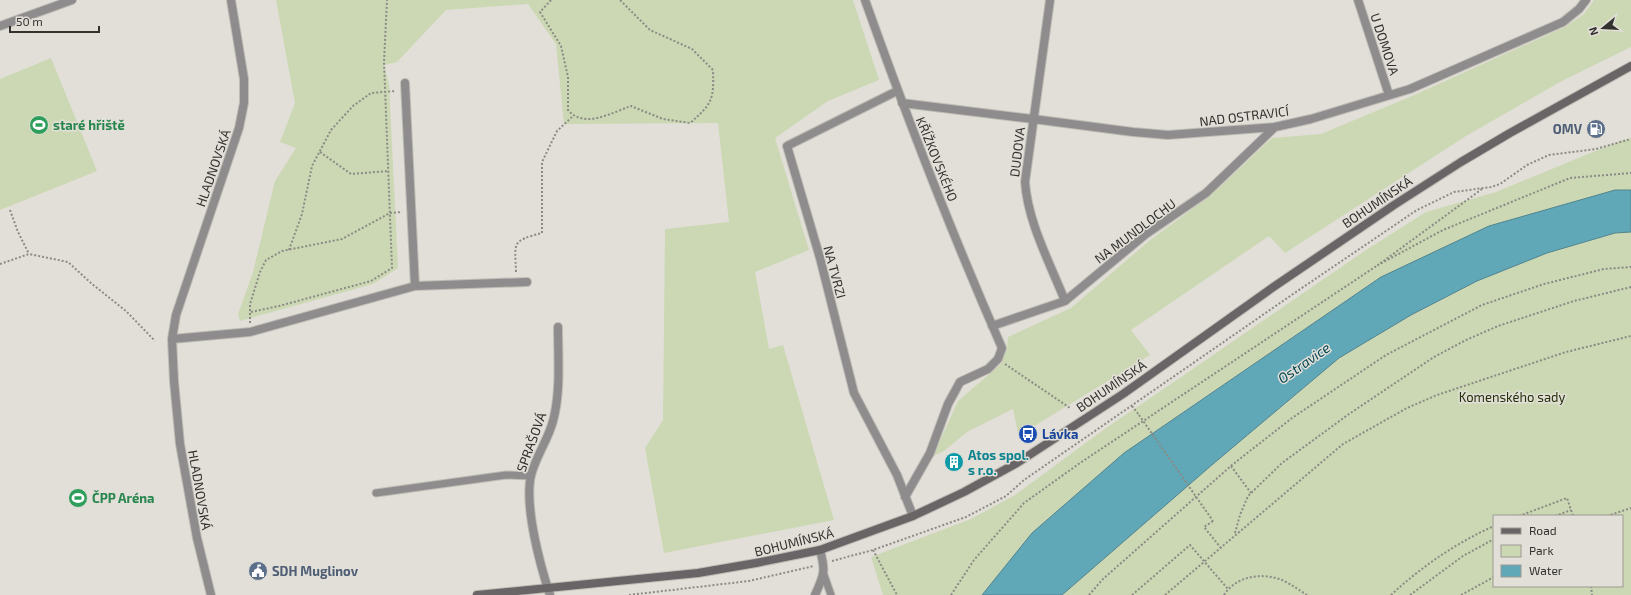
<svg xmlns="http://www.w3.org/2000/svg" width="1631" height="595" viewBox="0 0 1631 595" font-family="'Exo 2',sans-serif">
  <style>
    .green { fill: #cbd8b3; fill-rule: evenodd }
    .water { fill: #60a7b7; stroke: #52848e }
    .lines { fill: none; stroke-linecap: round; stroke-linejoin: round }
    .service-casing { stroke: #bfbcb6; stroke-width: 9 }
    .minor-casing { stroke: #bfbcb6; stroke-width: 10 }
    .secondary-casing { stroke: #bfbcb6; stroke-width: 10 }
    .path { stroke: #8c8a85; stroke-width: 2; stroke-dasharray: 2 2; stroke-linecap: butt }
    .service { stroke: #8f8c8d; stroke-width: 7 }
    .minor { stroke: #8f8c8d; stroke-width: 8 }
    .secondary { stroke: #696465; stroke-width: 8 }
    .path-bridge { stroke: #8c8a85; stroke-width: 2; stroke-dasharray: 2 2; stroke-linecap: butt }
    .labels { text-anchor: middle; stroke-width: 3; stroke-linejoin: round; paint-order: stroke }
    .street-label { font-size: 13px; fill: #33322f; stroke: #e2dfd8 }
    .leisure-label { font-size: 13px; font-weight: bold; fill: #27864d; stroke: #e2dfd8; text-anchor: start }
    .service-label { font-size: 13px; font-weight: bold; fill: #4e5e75; stroke: #e2dfd8; text-anchor: end }
    .park-label { font-size: 13px; fill: #243007; stroke: #e2dfd8 }
    .transit-label { font-size: 13px; font-weight: bold; fill: #164399; stroke: #e2dfd8; text-anchor: start }
    .culture-label { font-size: 13px; font-weight: bold; fill: #0d838f; stroke: #e2dfd8; text-anchor: start }
    .water-label { font-size: 14px; font-style: italic; fill: #034753; stroke: #e2dfd8 }
  </style>
  <rect width="100%" height="100%" fill="#e2dfd8"/>
  <path class="green" d="M276 0H853L879 80 828 101 775 138 809 250 755 272 769 349 783 345 834 520 664 553 645 448 663 420 665 229 729 222 718 123 564 124 556 44 528 4 446 10 397 62 384 65 389 84 398 268 373 284 240 321 238 314 253 272 275 181 296 148 280 142 295 103Z
    M1594 0H1631V47L1560 82 1466 136 1285 253 1269 236 1131 330 1150 355 1028 430 1019 438 1013 409 967 432 944 451 933 456 958 401 1001 364 1007 349 1008 337 1071 308 1149 241 1210 196 1272 138 1321 134 1412 96 1567 26 1584 14Z
    M51 58 97 171 0 210V79Z
    M1631 138V190H1615L1381 277 1124 453 1032 533 982 595H883L871 557 971 519 1015 495 1106 428 1171 384 1366 250 1426 212 1496 192 1622 140Z
    M1631 232V595H1062L1213 464 1339 358 1411 315 1477 281 1547 253 1615 233ZM1494 516H1622V586H1494Z"/>
  <path class="water" d="M1615 190H1631V232L1615 233 1547 253 1477 281 1411 315 1339 358 1213 464 1062 595H982L1032 533 1124 453 1381 277 1489 226Z"/>
  <g class="lines">
    <g class="service-casing">
      <path id="service" d="M376 493 506 475 531 476
        M824 575 831 595"/>
    </g>
    <g class="minor-casing">
      <path id="minor" d="M865 0C907 118 952 234 1002 348L998 359 988 369 960 382 948 404 930 453 905 497
        M1050 0 1025 182C1028 223 1050 263 1065 301
        M1358 0 1389 95
        M0 26 72 0
        M405 83 415 286
        M897 91 787 146 820 258 854 393 897 475 913 516
        M902 103 1033 119 1133 132 1168 135 1275 127 1311 119 1410 89 1563 22 1579 9 1586 0
        M992 326 1065 301 1146 234 1206 193 1275 127
        M172 339 250 332 415 286 527 282
        M211 595 197 538 180 444 174 381 172 339 176 315 239 128 244 103V79L231 0
        M550 595C540 565 526 512 530 481 532 462 548 441 553 421 561 392 558 357 558 327
        M815 595C824 575 826 572 820 550"/>
    </g>
    <g class="secondary-casing">
      <path id="secondary" d="M477 595 698 573 756 563 820 550 913 516 964 492 1017 463 1123 394 1272 288 1394 205 1461 162 1510 133 1631 66"/>
    </g>
    <path class="path" d="M551 0 540 12 561 46 568 77V110C584 129 611 113 631 106L663 119 690 123C712 104 714 100 713 70L692 49 650 30 620 0
      M320 152 351 174 389 171
      M1482 189 1378 265 1443 230 1570 178 1631 173
      M10 210 18 232 29 254
      M289 250 302 214 312 166 331 130 353 106 371 93 396 91
      M0 264 29 254 68 262 92 284 126 311 155 341
      M516 272C515 242 511 241 542 233V162L557 131 573 116
      M251 312 279 306 371 281 392 268 384 62 387 0
      M250 323V304L260 272 266 260 282 251 342 239 390 213 402 212
      M1005 364 1070 408
      M1132 406 1139 415
      M1231 466 1251 493
      M1519 516 1567 498 1573 516
      M1555 516 1571 510
      M1607 516 1631 508
      M1213 521 1204 527 1221 548
      M1235 533 1240 515 1248 496 1282 463 1349 414 1434 357 1466 340 1498 326 1574 301 1631 287
      M873 550 897 595
      M832 561 873 550 966 517 1006 496 1024 480 1293 294 1417 210 1454 192 1491 187 1500 184 1527 165 1549 155 1596 149 1631 139
      M1591 586 1592 595
      M629 595 749 581 814 566
      M951 595 974 560 1024 503 1080 463 1378 265
      M1089 595 1103 579 1232 465 1292 418 1386 355 1482 305 1544 284 1604 269 1631 267
      M1132 595 1190 545 1228 589
      M1165 595 1343 444 1407 408 1437 395 1566 352 1631 336
      M1224 595C1236 576 1262 572 1282 580 1291 584 1299 590 1307 595
      M1391 595C1421 567 1456 543 1494 526
      M1410 595 1463 556 1494 539
      M1461 595 1494 577"/>
    <use href="#service" class="service"/>
    <use href="#minor" class="minor"/>
    <use href="#secondary" class="secondary"/>
    <path class="path-bridge" d="M1139 415 1213 521"/>
  </g>
  <defs>
    <g id="stadium-disc" transform="scale(1)"><circle r="9.5" fill="#2e9e5b" stroke="#e2dfd8"/><path d="M0-5a6.5 5 0 1 0 0 10a6.5 5 0 1 0 0-10ZM-3.5-1.8h7v3.6h-7Z" fill="#fff"/></g>
    <g id="fuel-disc" transform="scale(1)"><circle r="9.5" fill="#5c6f8a" stroke="#e2dfd8"/><path d="M-5.5-6h7V0h2V4h1.3V-2.5L3-4.5l.8-.8L6-3V5H2.5V1h-1V6h-7ZM-4.2-4.7v3.2H.2V-4.7Z" fill="#fff"/></g>
    <g id="bus-disc" transform="scale(1)"><circle r="9.5" fill="#1a4fb4" stroke="#e2dfd8"/><path d="M-5-6H5V4H4V6H2V4H-2V6H-4V4H-5ZM-3.5-4V0h7V-4ZM-3.5 1.2v1.5H-2V1.2ZM2 1.2v1.5H3.5V1.2Z" fill="#fff"/></g>
    <g id="building-disc" transform="scale(1)"><circle r="9.5" fill="#0f9aa8" stroke="#e2dfd8"/><path d="M-4-6H4V6H1V3H-1V6H-4ZM-2.5-4.3h1.7v1.8h-1.7ZM.8-4.3h1.7v1.8H.8ZM-2.5-1h1.7V.8h-1.7ZM.8-1h1.7V.8H.8Z" fill="#fff"/></g>
    <g id="civic-disc" transform="scale(1)"><circle r="9.5" fill="#5c6f8a" stroke="#e2dfd8"/><path d="M-.6-6.5H3V-4.5H.6V-3L4-1V1h2V6H-6V1h2V-1L-.6-3ZM-1.2 2.5V6h2.4V2.5Z" fill="#fff"/></g>
  </defs>
  <g fill-rule="evenodd">
    <use href="#stadium-disc" x="39" y="125"/>
    <use href="#fuel-disc" x="1596" y="129"/>
    <use href="#bus-disc" x="1028" y="434"/>
    <use href="#building-disc" x="954" y="462"/>
    <use href="#stadium-disc" x="78" y="498"/>
    <use href="#civic-disc" x="258" y="571"/>
  </g>
  <g class="labels">
    <g class="street-label">
      <text transform="translate(1385 44) rotate(72)" y="5">U DOMOVA</text>
      <text transform="translate(1244 116) rotate(-7)" y="5">NAD OSTRAVICÍ</text>
      <text transform="translate(1017 152) rotate(-83)" y="5">DUDOVA</text>
      <text transform="translate(937 159) rotate(68)" y="5">KŘÍŽKOVSKÉHO</text>
      <text transform="translate(213 168) rotate(-71)" y="5">HLADNOVSKÁ</text>
      <text transform="translate(1377 202) rotate(-34)" y="5">BOHUMÍNSKÁ</text>
      <text transform="translate(1135 231) rotate(-37)" y="5">NA MUNDLOCHU</text>
      <text transform="translate(835 272) rotate(75)" y="5">NA TVRZI</text>
      <text transform="translate(1111 386) rotate(-34)" y="5">BOHUMÍNSKÁ</text>
      <text transform="translate(531 442) rotate(-70)" y="5">SPRAŠOVÁ</text>
      <text transform="translate(200 490) rotate(80)" y="5">HLADNOVSKÁ</text>
      <text transform="translate(794 542) rotate(-14)" y="5">BOHUMÍNSKÁ</text>
    </g>
    <g class="leisure-label">
      <text x="53" y="130">staré hřiště</text>
      <text x="92" y="503">ČPP Aréna</text>
    </g>
    <g class="service-label">
      <text x="1582" y="134">OMV</text>
      <text x="272" y="576" text-anchor="start">SDH Muglinov</text>
    </g>
    <g class="park-label">
      <text x="1512" y="402">Komenského sady</text>
    </g>
    <g class="transit-label">
      <text x="1042" y="439">Lávka</text>
    </g>
    <g class="culture-label">
      <text x="968" y="460">Atos spol.<tspan x="968" dy="15">s r.o.</tspan></text>
    </g>
    <g class="water-label">
      <text transform="translate(1304 363) rotate(-35)" y="5">Ostravice</text>
    </g>
  </g>
  <rect x="1493" y="515" width="130" height="72" fill="#e2dfd8" stroke="#9c9a94"/>
  <rect x="1501" y="528" width="20" height="6" fill="#696465" stroke="#9c9a94"/>
  <text x="1529" y="535" font-size="12" fill="#33322f">Road</text>
  <rect x="1501" y="545" width="20" height="12" fill="#cbd8b3" stroke="#9c9a94"/>
  <text x="1529" y="555" font-size="12" fill="#33322f">Park</text>
  <rect x="1501" y="565" width="20" height="12" fill="#60a7b7" stroke="#9c9a94"/>
  <text x="1529" y="575" font-size="12" fill="#33322f">Water</text>
  <g transform="translate(1603 28) rotate(252)" stroke="#e2dfd8" stroke-width="3" paint-order="stroke">
  <path d="M0-3L7 15L0 10L-7 15Z" fill="#33322f"/>
  <text y="-6" font-size="11" font-weight="bold" text-anchor="middle" fill="#33322f">N</text>
  </g>
  <path d="M10 26v6h89v-6" fill="none" stroke="#33322f" stroke-width="2"/>
  <text x="16" y="26" font-size="12" fill="#33322f" stroke="#e2dfd8" stroke-width="3" paint-order="stroke">50 m</text>
</svg>
